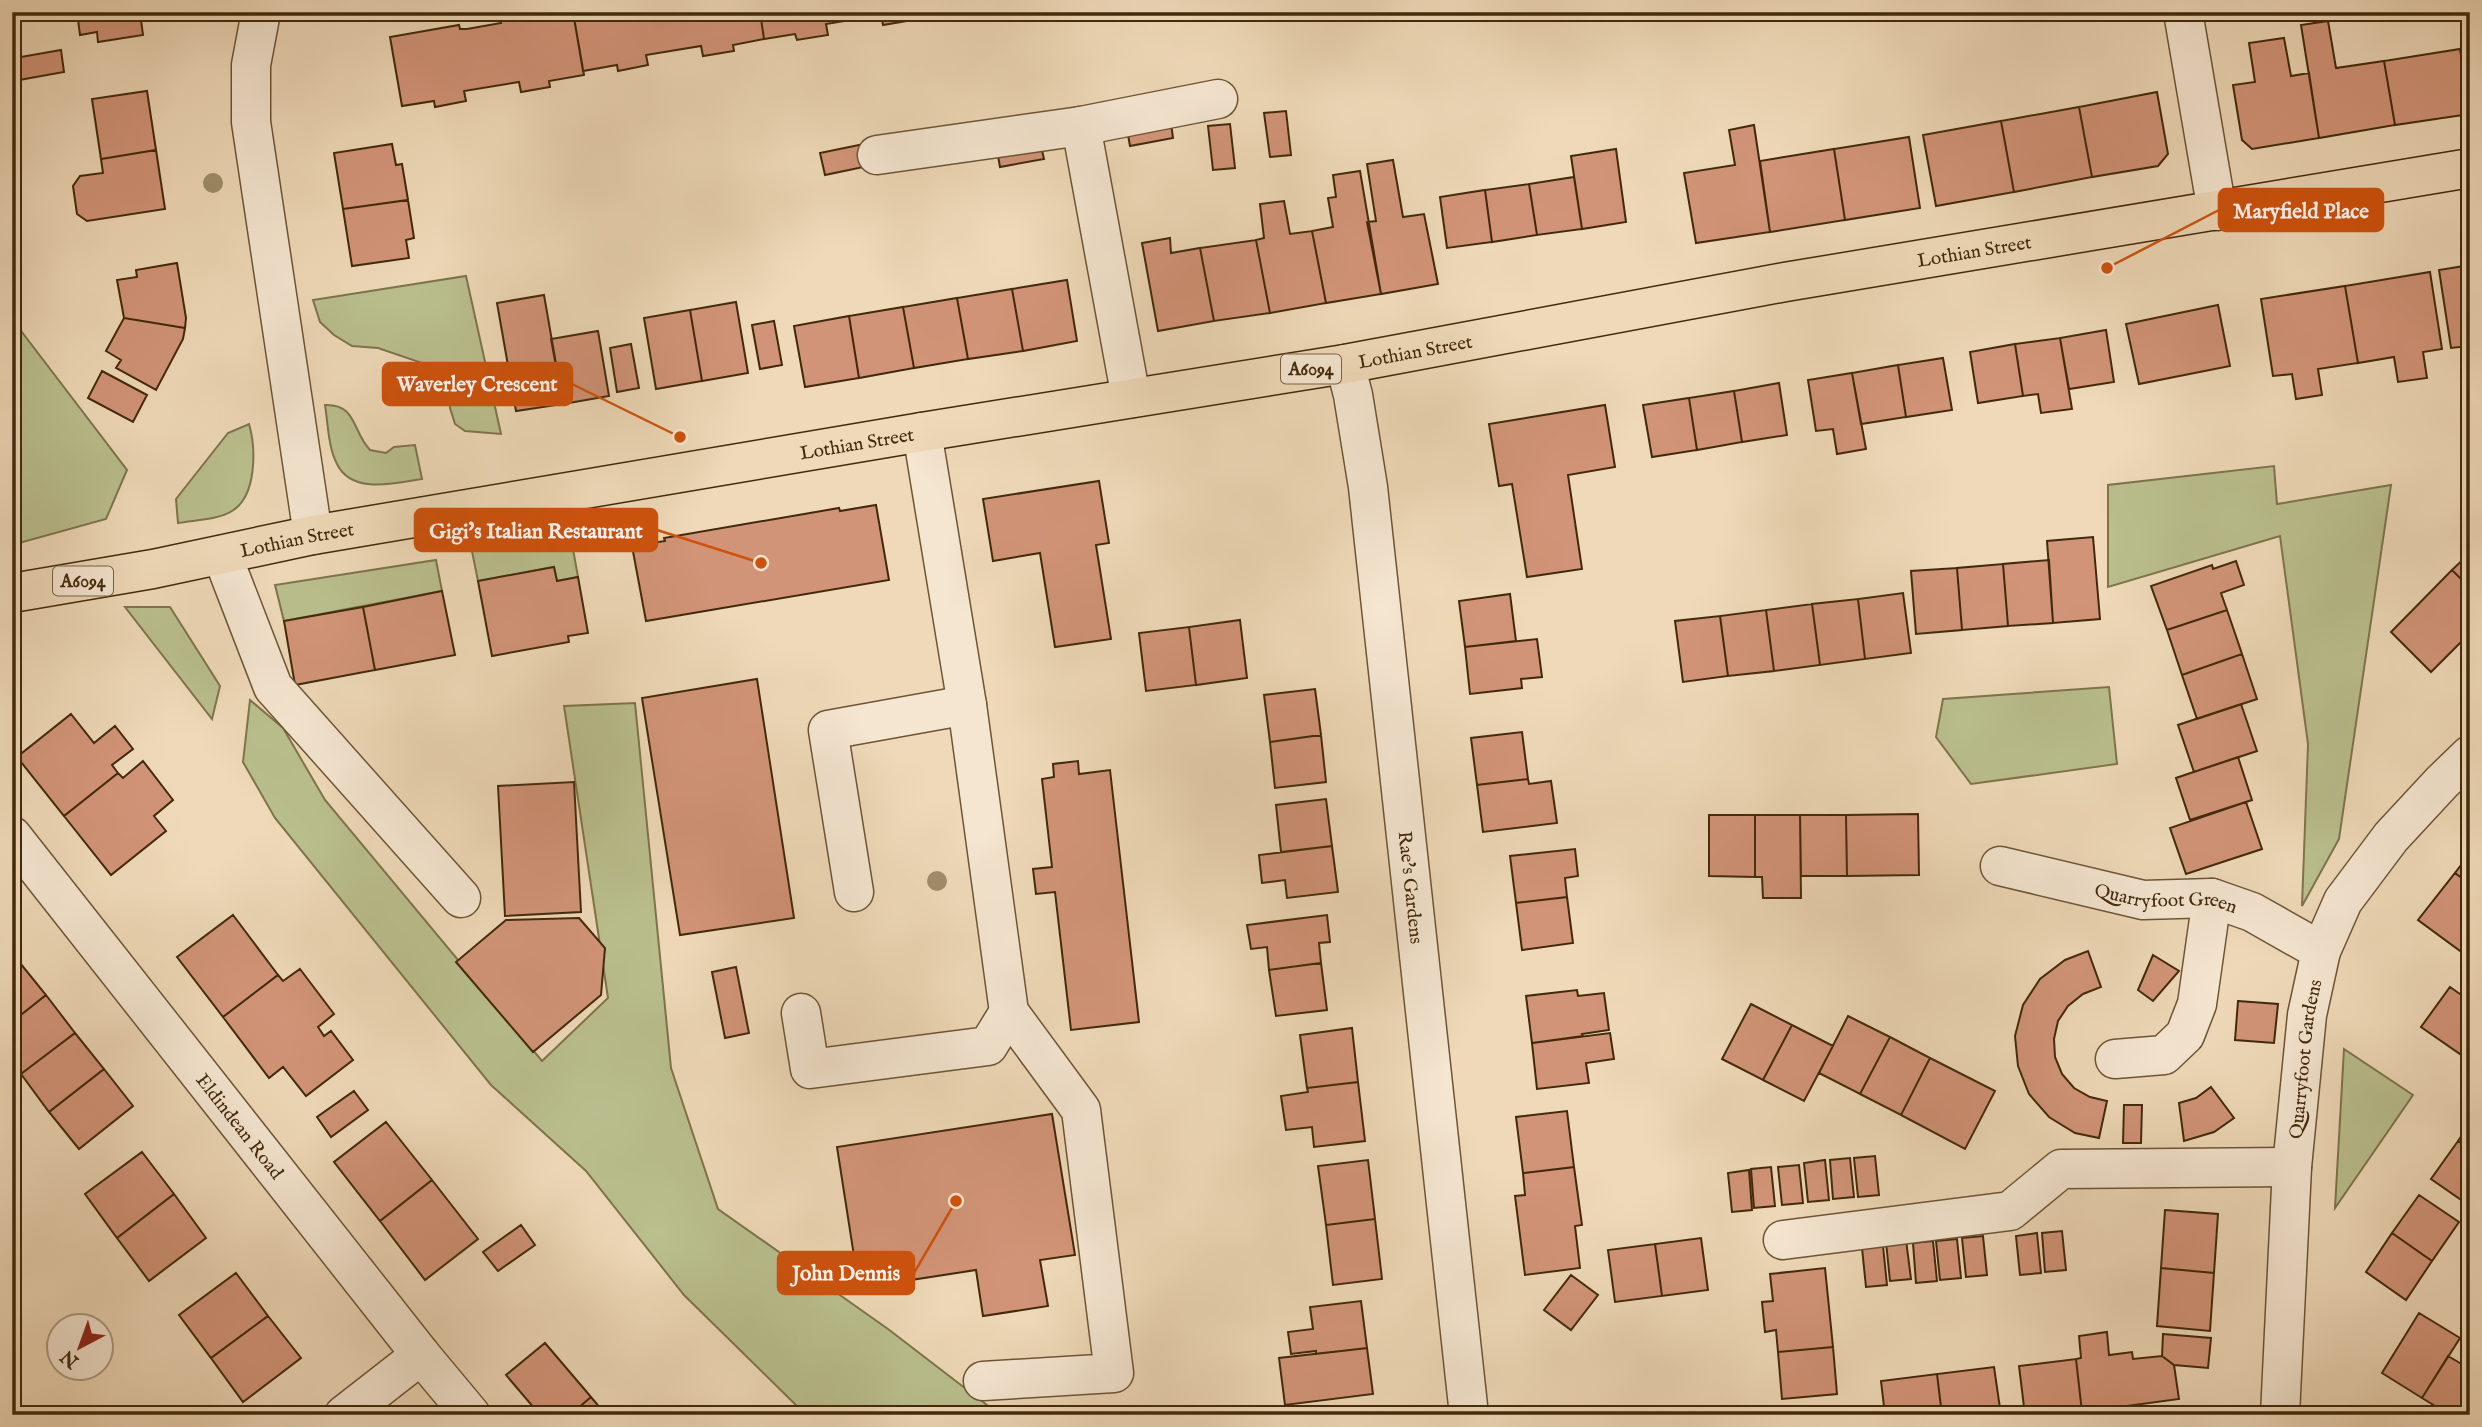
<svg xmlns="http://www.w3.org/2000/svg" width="2482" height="1427" viewBox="0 0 2482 1427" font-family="'IM FELL English',serif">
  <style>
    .green { fill: #babf8e; stroke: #7e744c; stroke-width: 2 }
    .building { fill: #d29478; stroke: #42290b; stroke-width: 2 }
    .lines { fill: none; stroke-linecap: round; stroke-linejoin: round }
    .minor-casing { stroke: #6d5536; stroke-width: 41 }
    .major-casing { stroke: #42290b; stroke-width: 41 }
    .minor { stroke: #f5e6d1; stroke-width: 38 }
    .major { stroke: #efd9b8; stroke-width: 38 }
    .tree { fill: #a08d6b }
    .labels { text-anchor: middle; stroke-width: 6; stroke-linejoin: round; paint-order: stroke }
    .shield { fill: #f5e6d1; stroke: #786246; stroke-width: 2 }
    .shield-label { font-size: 18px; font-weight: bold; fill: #42290b }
    .street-label { font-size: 19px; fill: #42290b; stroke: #f5e6d1 }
    .leader { fill: none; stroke: #cf520c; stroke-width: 2.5 }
    .callout-dot { fill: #cf520c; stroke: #f5e6d1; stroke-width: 2.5 }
    .callout { fill: #cf520c; stroke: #cf520c; stroke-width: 2.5 }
    .callout-label { font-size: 21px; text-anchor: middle; font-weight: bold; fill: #fff }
  </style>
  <rect width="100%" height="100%" fill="#efd9b8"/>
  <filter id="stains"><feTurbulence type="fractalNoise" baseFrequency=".00286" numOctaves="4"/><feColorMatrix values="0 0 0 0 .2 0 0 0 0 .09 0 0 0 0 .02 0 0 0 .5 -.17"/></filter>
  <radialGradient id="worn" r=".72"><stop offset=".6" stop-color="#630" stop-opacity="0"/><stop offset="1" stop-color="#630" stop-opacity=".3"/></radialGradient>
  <path class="green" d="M466 276 501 434 465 431 455 424 450 408 448 383 434 367 378 348 352 346 334 335 320 322 313 300Z
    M12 319 127 470 106 519 12 545Z
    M325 405C357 404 352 431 370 450L386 453 394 447 415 445 422 479C396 483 352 495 337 464 328 447 328 423 325 405Z
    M249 424C256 448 257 496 232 511 218 520 194 520 178 523L176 499 228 433Z
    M2274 466 2277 504 2391 485 2339 839 2302 906 2308 744 2280 536 2108 587V485Z
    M571 538 578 577 557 581 554 567 478 581 472 551Z
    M436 560 442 591 284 621 275 585Z
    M125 607H170L220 686 212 719Z
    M2109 687 2117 764 1971 784 1936 737 1943 699Z
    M250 700 283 728 325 800 542 1061 608 998 564 706 635 703 671 1068 718 1209 888 1329 1000 1415H806L684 1295 586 1171 491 1085 275 818 243 762Z
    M2344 1049 2413 1095 2335 1208Z"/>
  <path class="building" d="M77 12H140L143 35 98 42 97 32 80 35Z
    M534 12H573L584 75 549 81 550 87 521 92 519 82 464 91 466 101 435 107 434 101 402 106 390 37 459 25 460 29H467L501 23 500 18Z
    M573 12H760L764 39 733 45 734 51 703 56 701 46 646 55 648 65 618 71 617 65 583 71Z
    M760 12H921L912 14 913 20 883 25 881 15 826 24 828 35 797 40 795 34 764 39Z
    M2328 21 2336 68 2384 61 2395 125 2319 138 2301 25Z
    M2284 38 2291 76 2309 73 2319 138 2252 149 2242 140 2233 85 2255 82 2249 43Z
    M2460 49 2470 114 2395 125 2384 61Z
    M61 50 64 72 19 80 15 58Z
    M147 91 156 150 101 159 92 99Z
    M2157 92 2168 154 2158 166 2092 177 2079 107Z
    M2079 107 2092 177 2014 192 2001 121Z
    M1286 111 1291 155 1270 157 1264 113Z
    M1170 116 1173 138 1130 146 1126 124Z
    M2001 121 2014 192 1936 206 1923 135Z
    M1230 124 1235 168 1213 170 1208 126Z
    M1754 125 1770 232 1696 243 1684 173 1735 165 1729 130Z
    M1039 137 1044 159 1000 167 996 145Z
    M1909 137 1920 208 1845 220 1834 149Z
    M392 144 396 165 402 164 408 200 343 209 334 153Z
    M864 144 868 166 825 175 820 153Z
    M1616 149 1626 222 1582 229 1571 156Z
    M1834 149 1845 220 1770 232 1760 161Z
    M156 150 165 209 87 221 77 214 73 186 80 176 103 173 101 159Z
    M1393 160 1403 217 1424 214 1438 284 1381 294 1367 222 1376 221 1367 164Z
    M1360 171 1381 294 1326 303 1312 231 1333 227 1328 198 1336 197 1333 175Z
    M1574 177 1582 229 1537 235 1529 184Z
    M1529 184 1537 235 1492 242 1485 190Z
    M1485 190 1492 242 1447 248 1440 197Z
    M408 200 414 238 406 240 409 258 352 266 343 209Z
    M1284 201 1290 234 1312 231 1326 303 1270 313 1256 240 1264 238 1260 204Z
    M1170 238 1171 253 1200 248 1214 321 1158 331 1142 243Z
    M1256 240 1270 313 1214 321 1200 248Z
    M177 263 186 318 185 328 124 318 117 280 137 277 136 270Z
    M2470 265V351L2469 346 2451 348 2439 270Z
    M2430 272 2442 349 2423 352 2427 378 2398 382 2394 357 2358 363 2345 286Z
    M1067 280 1077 341 1023 351 1012 289Z
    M2345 286 2358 363 2318 369 2322 395 2296 399 2292 374 2273 376 2261 299Z
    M1012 289 1023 351 968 359 957 298Z
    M544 295 563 404 516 411 497 303Z
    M957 298 968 359 914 368 903 307Z
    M736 302 748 373 702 381 690 310Z
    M2218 305 2230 366 2139 384 2126 324Z
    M903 307 914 368 859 378 849 316Z
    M690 310 702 381 656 389 644 318Z
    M849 316 859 378 805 387 794 326Z
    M124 318 185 328 183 339 156 390 116 368 121 360 106 351Z
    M774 321 782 365 760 369 752 325Z
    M2106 330 2114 382 2069 389 2060 338Z
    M598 331 609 396 563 404 551 339Z
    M2060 338 2072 409 2041 413 2038 394 2023 396 2015 344Z
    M631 344 639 388 617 392 610 348Z
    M2015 344 2023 396 1978 403 1970 352Z
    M1943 358 1952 410 1906 417 1898 365Z
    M1898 365 1906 417 1861 424 1852 373Z
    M102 371 147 395 133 422 88 398Z
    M1852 373 1866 449 1837 454 1833 429 1816 431 1808 380Z
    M1779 383 1787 435 1742 442 1734 391Z
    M1734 391 1742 442 1697 450 1689 398Z
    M1689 398 1697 450 1652 457 1643 405Z
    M1605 405 1615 467 1568 475 1582 569 1527 577 1512 484 1499 486 1489 424Z
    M1099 481 1109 543 1096 545 1111 639 1055 647 1040 553 993 561 983 499Z
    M876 505 889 580 646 621 632 546 665 541 664 538 839 508 840 511Z
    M2093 537 2100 619 2053 623 2047 541Z
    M2470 553V588L2452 570Z
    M2049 560 2053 623 2008 626 2003 564Z
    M2236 561 2244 585 2221 593 2227 610 2167 630 2151 586 2212 565 2213 569Z
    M2003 564 2008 626 1962 630 1957 568Z
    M554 567 557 581 578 577 588 633 568 636 569 642 492 656 478 581Z
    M1957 568 1962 630 1916 634 1911 571Z
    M2452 570 2470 588V633L2431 672 2391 632Z
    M442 591 455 655 375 670 363 607Z
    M1903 593 1911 653 1865 659 1858 599Z
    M1510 594 1516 641 1465 647 1459 601Z
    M1858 599 1865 659 1820 665 1812 604Z
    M1812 604 1820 665 1774 671 1766 610Z
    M363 607 375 670 295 685 284 621Z
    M1766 610 1774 671 1728 676 1720 616Z
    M2227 610 2242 654 2182 675 2167 630Z
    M1720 616 1728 676 1683 682 1675 621Z
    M1240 620 1247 678 1196 685 1189 627Z
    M1189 627 1196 685 1146 691 1139 633Z
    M1537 639 1542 677 1521 679 1522 688 1470 694 1465 647Z
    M2242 654 2257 699 2197 719 2182 675Z
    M757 679 794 918 680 935 642 698Z
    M1315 689 1321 735 1270 742 1264 695Z
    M2241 704 2257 751 2194 772 2178 725Z
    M71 714 94 743 115 726 133 749 112 765 118 773 64 816 17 757Z
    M1522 732 1528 779 1477 785 1471 738Z
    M1321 735 1326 782 1275 788 1270 742Z
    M2238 757 2252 800 2190 820 2176 778Z
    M143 761 173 800 154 816 166 831 111 875 64 816 118 773 123 778Z
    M1078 761 1079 774 1110 770 1139 1022 1071 1030 1055 892 1036 894 1033 869 1052 867 1042 779 1054 777 1053 764Z
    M1528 779 1529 784 1551 781 1557 823 1483 832 1477 785Z
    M574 782 581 912 505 916 498 786Z
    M1326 799 1332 846 1281 852 1276 805Z
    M2246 802 2262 849 2186 874 2170 828Z
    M1918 814 1919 875 1847 876 1846 815Z
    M1709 815H1755V877L1709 876Z
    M1755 815H1800L1801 898H1763L1762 877H1755Z
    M1800 815H1846L1847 876H1801Z
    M1332 846 1338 892 1287 898 1285 880 1262 883 1259 855Z
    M1575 849 1578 876 1565 878 1567 897 1516 903 1510 856Z
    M2470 853V884L2455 873Z
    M2455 873 2470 884V952L2467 956 2418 920Z
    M1567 897 1573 943 1522 950 1516 903Z
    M233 915 278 975 223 1017 177 957Z
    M1327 915 1330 942 1319 943 1321 963 1269 970 1267 947 1251 949 1247 925Z
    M579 918 605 948 601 995 533 1052 456 962 506 920Z
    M2088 951 2101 987 2083 994 2068 1006 2058 1021 2054 1039 2055 1057 2062 1074 2074 1088 2090 1097 2107 1101 2099 1138 2075 1133 2049 1117 2029 1094 2018 1066 2015 1036 2023 1005 2040 979 2065 960Z
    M2153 955 2179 971 2153 1001 2138 990Z
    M16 958 46 995 12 1022V962Z
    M1321 963 1327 1010 1276 1016 1269 970Z
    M736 967 749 1033 725 1038 712 972Z
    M300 969 334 1014 318 1027 324 1036 331 1031 353 1060 306 1096 283 1067 269 1078 223 1017 278 975 283 981Z
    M2450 987 2470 1001V1040L2460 1054 2421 1027Z
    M1577 990 1578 996 1604 993 1609 1030 1582 1034 1583 1036 1532 1043 1526 996Z
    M46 995 75 1033 21 1074 12 1064V1022Z
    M2238 1001 2278 1004 2274 1043 2235 1040Z
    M1751 1004 1792 1025 1763 1080 1722 1059Z
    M1848 1016 1890 1037 1860 1094 1819 1073Z
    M1792 1025 1833 1046 1804 1101 1763 1080Z
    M1352 1028 1358 1082 1307 1088 1300 1035Z
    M75 1033 104 1069 49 1112 21 1074Z
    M1610 1033 1614 1059 1586 1063 1589 1083 1537 1089 1532 1043Z
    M1890 1037 1930 1058 1901 1115 1860 1094Z
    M2470 1040V1061L2460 1054Z
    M1930 1058 1995 1091 1965 1149 1901 1115Z
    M104 1069 133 1106 79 1149 49 1112Z
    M1358 1082 1365 1141 1314 1147 1312 1127 1286 1130 1281 1096 1308 1092 1307 1088Z
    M2211 1087 2234 1118 2214 1132 2184 1141 2179 1103 2196 1098Z
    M354 1091 368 1110 331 1137 317 1117Z
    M2124 1105H2142L2141 1143H2123Z
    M1567 1111 1574 1167 1523 1173 1516 1117Z
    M1052 1114 1075 1255 1040 1260 1048 1306 983 1316 976 1270 859 1288 837 1147Z
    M386 1122 432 1180 380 1221 334 1162Z
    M2470 1123V1149L2458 1141Z
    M2458 1141 2470 1149V1206L2431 1179Z
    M142 1152 174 1194 117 1238 85 1194Z
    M1875 1156 1879 1195 1858 1197 1854 1158Z
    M1850 1158 1854 1197 1833 1199 1830 1160Z
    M1368 1160 1375 1219 1326 1225 1318 1166Z
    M1825 1160 1829 1200 1808 1202 1804 1163Z
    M1799 1165 1803 1203 1782 1205 1778 1167Z
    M1574 1167 1582 1225 1575 1226 1580 1268 1525 1275 1515 1196 1525 1195 1523 1173Z
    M1771 1167 1775 1206 1754 1208 1751 1169Z
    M1749 1170 1752 1210 1732 1212 1728 1173Z
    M432 1180 478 1239 425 1280 380 1221Z
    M174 1194 206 1238 149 1281 117 1238Z
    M2419 1195 2459 1222 2432 1261 2392 1233Z
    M2165 1210 2218 1214 2214 1273 2161 1268Z
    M1375 1219 1382 1279 1333 1285 1326 1225Z
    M521 1225 535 1245 498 1271 483 1252Z
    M2062 1231 2066 1270 2045 1272 2042 1233Z
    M2037 1233 2041 1273 2020 1275 2016 1236Z
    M2392 1233 2432 1261 2406 1300 2366 1272Z
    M1983 1236 1987 1275 1966 1277 1962 1238Z
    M1701 1238 1708 1290 1662 1296 1655 1244Z
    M1957 1239 1961 1278 1940 1280 1936 1241Z
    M1906 1240 1911 1279 1890 1281 1886 1242Z
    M1933 1241 1937 1281 1916 1283 1913 1243Z
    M1655 1244 1662 1296 1615 1302 1608 1250Z
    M1883 1246 1887 1285 1866 1287 1862 1248Z
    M1825 1268 1833 1347 1778 1352 1776 1330 1765 1332 1762 1302 1773 1301 1770 1274Z
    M2161 1268 2214 1273 2210 1331 2157 1326Z
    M236 1273 268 1316 211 1358 179 1315Z
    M1571 1275 1598 1295 1571 1330 1544 1310Z
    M1361 1301 1367 1348 1316 1354V1351L1291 1354 1288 1332 1313 1329 1310 1307Z
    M2419 1313 2460 1338 2422 1398 2382 1373Z
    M268 1316 301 1358 243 1402 211 1358Z
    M2107 1332 2109 1355 2132 1352 2133 1359 2162 1356 2174 1365 2179 1399 2082 1412 2076 1359 2081 1358 2079 1336Z
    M2163 1334 2211 1338 2208 1368 2174 1365 2162 1356Z
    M545 1343 591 1397 570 1415H540L506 1375Z
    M1833 1347 1837 1394 1782 1399 1778 1352Z
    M1367 1348 1373 1394 1285 1405 1279 1358Z
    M2448 1356 2470 1369V1411L2468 1415H2450L2422 1398Z
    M2076 1359 2082 1412 2025 1415 2019 1366Z
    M1994 1367 2001 1415H1942L1937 1374Z
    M1937 1374 1942 1415H1885L1881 1381Z
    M591 1397 606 1415H570Z"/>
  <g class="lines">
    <g class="minor-casing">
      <g id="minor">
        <path d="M261 12 251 65V122L313 535"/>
        <path d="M2183 12 2217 211"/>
        <path d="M1081 126 1131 398"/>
        <path d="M877 155 1081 126 1218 99"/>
        <path id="s1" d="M1345 364 1353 395 1368 487 1469 1415"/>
        <path d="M922 432 967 705 1009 1012 1081 1110 1114 1373 983 1381"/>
        <path d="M222 555 273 687 461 898"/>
        <path id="s2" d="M12 836 421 1355 471 1415"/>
        <path id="s3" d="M2000 866 2143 900 2212 898 2252 912 2321 951"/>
        <path d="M854 892 828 730 967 705"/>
        <path d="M801 1013 810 1069 988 1046 1009 1012"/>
        <path d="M2115 1059 2164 1055 2185 1035 2197 1004 2212 898"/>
        <path d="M1783 1240 2010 1211 2061 1169 2292 1167"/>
        <path d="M344 1415 421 1355"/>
        <path id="s4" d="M2280 1415 2292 1167 2307 1015 2321 951 2343 901 2391 837 2442 782 2470 755"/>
      </g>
    </g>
    <g class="major-casing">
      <g id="major">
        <path id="s5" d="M12 593 153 569 313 535 922 432 1345 364 1785 282 2470 168"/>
      </g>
    </g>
    <use href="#minor" class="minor"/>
    <use href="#major" class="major"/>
  </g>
  <g class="tree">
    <circle cx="213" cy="183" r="10"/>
    <circle cx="937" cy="881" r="10"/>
  </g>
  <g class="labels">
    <g class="shield">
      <rect x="1281" y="354.5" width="60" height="29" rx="5"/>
      <rect x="53" y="566.5" width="60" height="29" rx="5"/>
    </g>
    <g class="shield-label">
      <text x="1311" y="375">A6094</text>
      <text x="83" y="587">A6094</text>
    </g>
    <g class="street-label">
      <text dy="7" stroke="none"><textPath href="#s5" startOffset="1992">Lothian Street</textPath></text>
      <text dy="7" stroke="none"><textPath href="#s5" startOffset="1424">Lothian Street</textPath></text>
      <text dy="7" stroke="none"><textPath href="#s5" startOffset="858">Lothian Street</textPath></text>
      <text dy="7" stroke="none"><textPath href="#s5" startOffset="290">Lothian Street</textPath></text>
      <text dy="7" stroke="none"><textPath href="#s1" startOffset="528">Rae's Gardens</textPath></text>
      <text dy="7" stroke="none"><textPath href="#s3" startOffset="170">Quarryfoot Green</textPath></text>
      <text dy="7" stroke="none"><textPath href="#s4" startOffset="357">Quarryfoot Gardens</textPath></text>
      <text dy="7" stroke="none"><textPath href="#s2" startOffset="369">Eldindean Road</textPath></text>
    </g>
  </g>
  <path class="leader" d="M2107 268L2219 210M680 437L572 384M761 563L657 530M956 1201L914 1273"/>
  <g class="callout-dot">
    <circle cx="2107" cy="268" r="7"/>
    <circle cx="680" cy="437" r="7"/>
    <circle cx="761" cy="563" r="7"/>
    <circle cx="956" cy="1201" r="7"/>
  </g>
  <g class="callout">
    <rect x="2219" y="189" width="164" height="42" rx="7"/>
    <rect x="383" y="363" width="189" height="42" rx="7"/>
    <rect x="415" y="509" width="242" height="42" rx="7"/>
    <rect x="778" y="1252" width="136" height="42" rx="7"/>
  </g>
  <g class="callout-label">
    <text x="2301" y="218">Maryfield Place</text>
    <text x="477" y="391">Waverley Crescent</text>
    <text x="536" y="538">Gigi's Italian Restaurant</text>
    <text x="846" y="1280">John Dennis</text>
  </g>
  <rect width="2482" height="1427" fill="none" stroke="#efd9b8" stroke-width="42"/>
  <rect x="14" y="14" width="2454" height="1399" fill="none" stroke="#42290b" stroke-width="3.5"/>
  <rect x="21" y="21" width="2440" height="1385" fill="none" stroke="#42290b" stroke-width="2"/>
  <g transform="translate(80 1347) rotate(221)"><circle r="33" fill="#f5e6d1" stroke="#ad9a82" stroke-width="2"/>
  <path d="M0-5L12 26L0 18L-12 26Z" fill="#8f2418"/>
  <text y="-10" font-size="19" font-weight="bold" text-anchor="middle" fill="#42290b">N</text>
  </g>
  <rect width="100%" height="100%" filter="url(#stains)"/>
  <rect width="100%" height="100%" fill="url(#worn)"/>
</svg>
